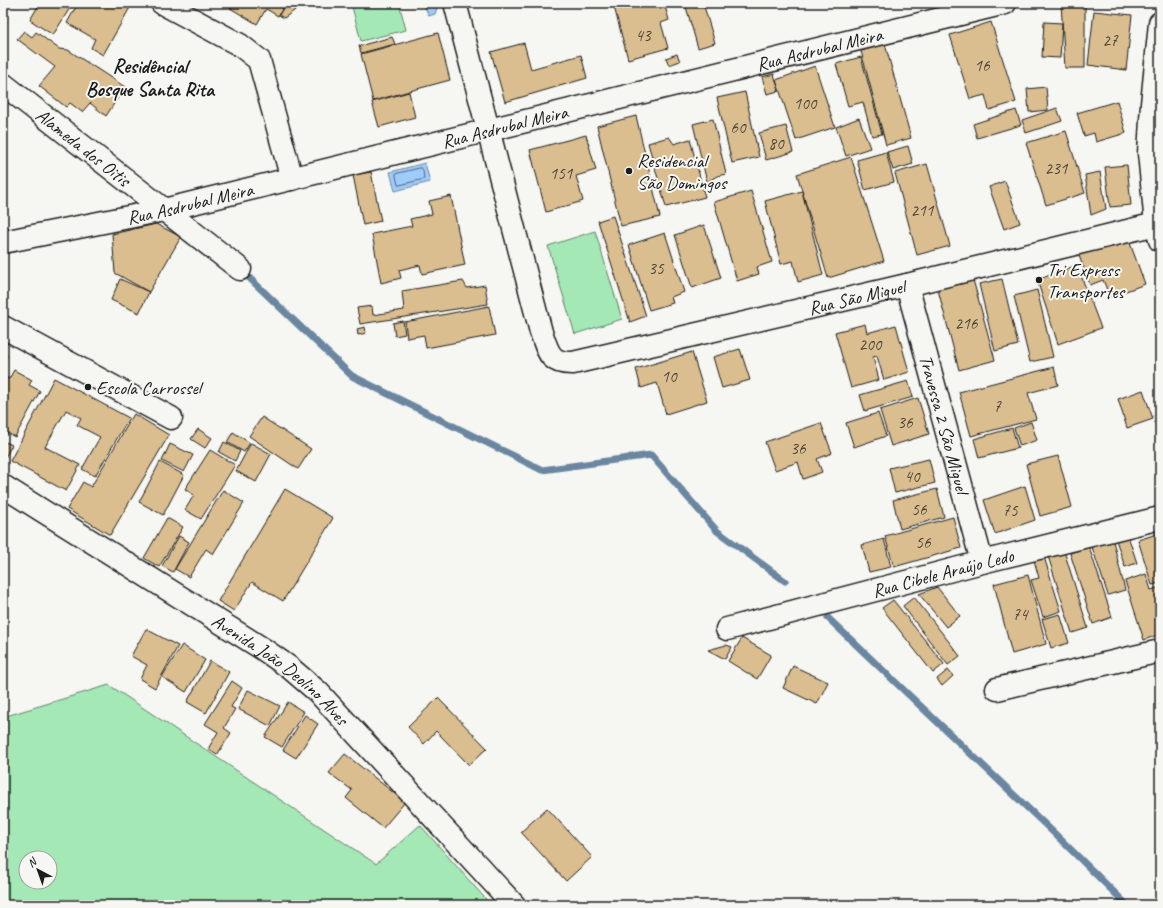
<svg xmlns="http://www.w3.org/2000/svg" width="1163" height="908" viewBox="0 0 1163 908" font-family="Caveat,sans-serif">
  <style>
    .green { fill: #a4e9b5; stroke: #608268; fill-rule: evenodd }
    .water { fill: #9fccfa; stroke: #6b86a1 }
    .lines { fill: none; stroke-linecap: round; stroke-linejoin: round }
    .shore { stroke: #506275; stroke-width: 1 }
    .stream { stroke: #6b86a1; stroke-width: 7 }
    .building { fill: #dbbe8f; stroke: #1c1c1c }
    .minor-casing { stroke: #1c1c1c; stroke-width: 25 }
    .minor { stroke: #f6f6f2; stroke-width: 22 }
    .poi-dot { fill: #1c1c1c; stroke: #f6f6f2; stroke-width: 1.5 }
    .labels { text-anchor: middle; stroke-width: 4; stroke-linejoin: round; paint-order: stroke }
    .number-label { font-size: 17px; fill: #4c4439 }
    .street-label { font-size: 19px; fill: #1c1c1c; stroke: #f6f6f2 }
    .poi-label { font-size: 19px; fill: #1c1c1c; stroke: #f6f6f2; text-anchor: start }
    .neighbourhood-label { font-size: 20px; font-weight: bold; fill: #1c1c1c; stroke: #f6f6f2 }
  </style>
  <rect width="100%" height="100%" fill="#f6f6f2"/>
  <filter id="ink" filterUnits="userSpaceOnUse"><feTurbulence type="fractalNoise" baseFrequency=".025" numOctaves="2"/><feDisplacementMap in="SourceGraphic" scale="8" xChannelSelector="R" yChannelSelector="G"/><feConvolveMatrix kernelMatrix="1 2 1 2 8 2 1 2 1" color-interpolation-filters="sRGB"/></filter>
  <g filter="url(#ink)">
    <path class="green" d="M351 3H399L406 30 361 41Z
      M595 231 622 319 575 334 548 246Z
      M109 685 376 864 420 825 491 905H3V717ZM26 858H50V882H26Z"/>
    <path class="water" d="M423 3H436L437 8 435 14 429 16Z
      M425 163 430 182 395 191 390 172Z"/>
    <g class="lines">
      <path class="shore" d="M421 168 423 170 424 179 400 185H398L396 176V174Z"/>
      <path class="stream" d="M242 271 352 376 542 470 651 455 717 531 785 581
        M828 618 1053 832 1127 905"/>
    </g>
    <path class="building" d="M40 3H73L53 35 30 20Z
      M78 3 132 4 103 55 91 48 95 39 67 23Z
      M233 3H286L278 16 266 9 257 24 230 8Z
      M286 3H305L284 18 279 15Z
      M613 3H664L669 20 661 23 668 48 628 59Z
      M698 3H703L715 43 698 48 686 7Z
      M1061 3H1085V68H1065Z
      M1094 11 1132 15 1126 70 1088 65Z
      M991 22 1016 102 989 110 985 95 970 99 950 35Z
      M1044 22 1062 23 1060 58 1042 57Z
      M24 31 32 37 36 32 59 49 68 50 125 87 106 116 90 103 82 112 70 103 66 107 39 86 55 67 17 39Z
      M438 33 450 80 373 101 361 54Z
      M392 37 395 44 361 53 359 46Z
      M524 43 531 69 581 55 587 78 505 102 491 52Z
      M885 44 911 138 886 145 861 51Z
      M677 54 680 61 669 65 666 58Z
      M861 57 882 134 872 136 863 102 848 106 836 64Z
      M815 66 835 127 796 140 776 80Z
      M774 74 779 91 767 94 762 77Z
      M1046 87 1048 110 1029 112 1027 89Z
      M409 92 415 117 379 127 372 102Z
      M745 92 759 157 732 163 717 98Z
      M1117 101 1126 133 1096 142 1094 133 1084 136 1077 113Z
      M1057 108 1062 121 1026 133 1022 120Z
      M1016 110 1021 125 977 138 973 124Z
      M636 116 660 217 621 226 597 126Z
      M859 118 870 148 846 156 836 127Z
      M713 119 726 174 717 176 707 182 693 124Z
      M786 126 793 152 766 160 759 133Z
      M1066 131 1085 193 1046 205 1026 143Z
      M586 135 596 170 576 176 583 201 546 212 530 150Z
      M669 137 674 144 690 139 705 197 666 207 648 143Z
      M908 146 913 164 893 170 887 152Z
      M886 152 894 182 865 190 857 160Z
      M851 157 884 261 828 278 797 174Z
      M927 164 950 246 917 255 895 173Z
      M1127 165 1131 205 1110 207 1105 167Z
      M371 172 381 221 363 225 353 175Z
      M1100 172 1106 209 1091 215 1085 175Z
      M1005 181 1020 223 1004 229 989 187Z
      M751 191 772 262 757 267 759 274 737 281 714 202Z
      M802 191 823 275 798 282 793 261 781 264 765 201Z
      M451 196 465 265 422 274 420 265 399 270 401 278 381 283 372 234 412 226 410 219 432 214 429 201Z
      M613 216 646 316 630 322 598 221Z
      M156 224 181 237 149 292 115 273 112 234Z
      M704 225 721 278 692 288 675 235Z
      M665 233 684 292 671 297 673 303 649 310 629 245Z
      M1127 235 1145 284 1110 297 1103 280 1090 285 1078 253Z
      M1077 265 1101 328 1058 344 1037 280Z
      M972 276 995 360 959 370 937 286Z
      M120 279 149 292 139 313 111 300Z
      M1002 279 1018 345 995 351 979 284Z
      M463 281 467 288 485 285 488 304 360 324 357 308 372 306 373 315 404 310 402 291Z
      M1037 290 1053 357 1030 362 1014 296Z
      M489 306 495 335 426 348 424 335 407 338 405 322Z
      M403 321 405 334 395 336 393 323Z
      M865 324 867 333 896 325 909 372 884 380 877 356 873 357 879 380 851 388 835 332Z
      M365 327 366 333 358 335 357 329Z
      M740 349 750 380 722 388 713 357Z
      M692 352 707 401 666 414 657 383 641 388 636 369Z
      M3 353 7 355 3 363Z
      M1054 367 1058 385 1028 393 1036 419 971 436 959 392Z
      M14 370 32 380 29 385 40 391 15 437 3 431V379L4 376 9 379Z
      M54 378 129 418 95 476 82 469 100 437 77 425 81 418 66 410 45 447 80 465 66 491 10 461Z
      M908 381 913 397 865 411 860 395Z
      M1143 390 1153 419 1127 428 1118 399Z
      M918 398 929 434 891 446 880 410Z
      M878 413 886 436 854 447 846 423Z
      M134 414 169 435 110 535 67 509 83 482 91 487Z
      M262 417 311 449 298 469 249 436Z
      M1031 422 1037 440 1020 446 1014 428Z
      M821 423 832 453 817 459 822 472 803 479 798 462 775 470 765 442Z
      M1012 428 1018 448 979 458 974 439Z
      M198 429 212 438 205 448 191 439Z
      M233 432 250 443 244 452 227 442Z
      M3 441 12 445 3 461Z
      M224 442 240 451 235 461 219 452Z
      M251 443 271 454 256 482 236 471Z
      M170 444 193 455 184 472 162 461Z
      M210 450 235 465 201 519 185 510 194 495 185 489Z
      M1058 456 1072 507 1040 516 1026 464Z
      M929 459 935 483 895 493 889 468Z
      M160 462 184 475 163 515 139 502Z
      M1025 486 1035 520 995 534 984 500Z
      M285 489 333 518 283 601 252 582 234 611 218 601Z
      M937 489 944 517 900 529 893 500Z
      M223 490 244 503 213 554 206 549 189 577 175 569Z
      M953 517 961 548 894 567 885 536Z
      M167 518 183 527 159 567 144 558Z
      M1127 533 1137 563 1125 567 1115 537Z
      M1160 533V583L1152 585 1138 540Z
      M179 536 189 542 173 572 162 566Z
      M1112 537 1125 590 1108 595 1091 544Z
      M884 539 891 567 869 572 862 545Z
      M1089 547 1112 617 1093 624 1070 553Z
      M1064 551 1088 628 1072 633 1048 556Z
      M1044 557 1061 611 1043 617 1031 580 1039 578 1034 560Z
      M1146 574 1151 590 1160 587V634L1144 640 1125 581Z
      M1028 575 1046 644 1012 654 994 584Z
      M937 587 960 616 946 627 919 594Z
      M914 597 960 656 948 665 903 606Z
      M893 600 944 664 933 673 882 608Z
      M1060 614 1069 643 1051 648 1042 619Z
      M146 629 178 646 155 688 140 679 147 665 131 656Z
      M742 638 771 655 757 679 728 661Z
      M182 645 205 660 186 692 162 677Z
      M726 645 732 647 725 659 708 650Z
      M210 661 229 672 206 713 187 702Z
      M793 666 828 682 817 704 783 688Z
      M948 670 953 676 942 686 937 679Z
      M232 681 242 688 231 707 235 709 224 728 231 733 217 755 208 749 218 732 205 724Z
      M248 690 280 706 270 726 238 709Z
      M438 698 487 748 469 765 436 731 424 744 408 727Z
      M288 702 304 712 282 747 265 737Z
      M305 715 318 724 296 758 283 750Z
      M345 754 405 802 383 828 346 798 352 790 329 773Z
      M547 808 592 857 566 881 521 832Z"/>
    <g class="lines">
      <g class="minor-casing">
        <g id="minor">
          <path d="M162 3 240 45 259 60 292 179"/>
          <path id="s1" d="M455 3 541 332C548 351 549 364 573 363L907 285 1156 224"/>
          <path d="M1160 23 1152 104 1149 153 1156 224 1160 240"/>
          <path id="s2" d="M3 84 240 269"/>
          <path id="s3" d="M3 242 164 210 1005 3"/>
          <path id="s4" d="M907 285 982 562"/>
          <path d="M3 327 171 418"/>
          <path id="s5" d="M3 486 263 649 290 668 318 692 514 905"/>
          <path id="s6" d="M727 629 982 562 1160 518"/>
          <path d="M997 689 1160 651"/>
        </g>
      </g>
      <use href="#minor" class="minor"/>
    </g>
  </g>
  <g class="poi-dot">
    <circle cx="629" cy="171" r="4"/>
    <circle cx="1039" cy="280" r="4"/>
    <circle cx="88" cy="387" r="4"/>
  </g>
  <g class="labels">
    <g class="number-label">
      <text x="643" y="41">43</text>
      <text x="1110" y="46">27</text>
      <text x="982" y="71">16</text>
      <text x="805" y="109">100</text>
      <text x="738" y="133">60</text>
      <text x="776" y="149">80</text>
      <text x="1056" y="174">231</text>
      <text x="561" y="179">151</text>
      <text x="922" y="216">211</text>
      <text x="656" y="274">35</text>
      <text x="966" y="329">216</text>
      <text x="870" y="350">200</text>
      <text x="669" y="382">10</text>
      <text x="997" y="412">7</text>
      <text x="905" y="428">36</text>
      <text x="798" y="454">36</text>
      <text x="912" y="482">40</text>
      <text x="919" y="515">56</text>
      <text x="1010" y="516">75</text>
      <text x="923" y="548">56</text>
      <text x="1020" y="620">74</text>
    </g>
    <g class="street-label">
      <text dy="7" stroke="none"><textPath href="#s3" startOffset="839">Rua Asdrubal Meira</textPath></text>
      <text dy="7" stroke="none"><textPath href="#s3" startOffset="515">Rua Asdrubal Meira</textPath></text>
      <text dy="7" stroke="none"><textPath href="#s2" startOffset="102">Alameda dos Oitis</textPath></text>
      <text dy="7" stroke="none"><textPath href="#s3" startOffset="191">Rua Asdrubal Meira</textPath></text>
      <text dy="7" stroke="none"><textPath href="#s1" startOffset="681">Rua São Miguel</textPath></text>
      <text dy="7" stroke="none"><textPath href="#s4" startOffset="144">Travessa 2 São Miguel</textPath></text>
      <text dy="7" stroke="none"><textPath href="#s6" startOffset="223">Rua Cibele Araújo Ledo</textPath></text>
      <text dy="7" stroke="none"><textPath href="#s5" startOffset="333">Avenida João Deolino Alves</textPath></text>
    </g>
    <g class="poi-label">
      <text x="637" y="167">Residencial<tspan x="637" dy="22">São Domingos</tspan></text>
      <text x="1047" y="276">Tri Express<tspan x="1047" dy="22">Transportes</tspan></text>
      <text x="96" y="394">Escola Carrossel</text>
    </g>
    <g class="neighbourhood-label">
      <text x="150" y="73">Residêncial<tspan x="150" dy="23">Bosque Santa Rita</tspan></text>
    </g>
  </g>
  <rect width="1163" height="908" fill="none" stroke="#f6f6f2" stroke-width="16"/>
  <rect x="8" y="8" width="1147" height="892" fill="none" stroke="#1c1c1c" stroke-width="1.5" filter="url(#ink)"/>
  <g transform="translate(38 870) rotate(319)"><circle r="19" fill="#f6f6f2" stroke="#9f9f9c"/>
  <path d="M0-3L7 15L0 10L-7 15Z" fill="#1c1c1c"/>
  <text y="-6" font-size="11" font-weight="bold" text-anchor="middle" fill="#1c1c1c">N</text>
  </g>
</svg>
